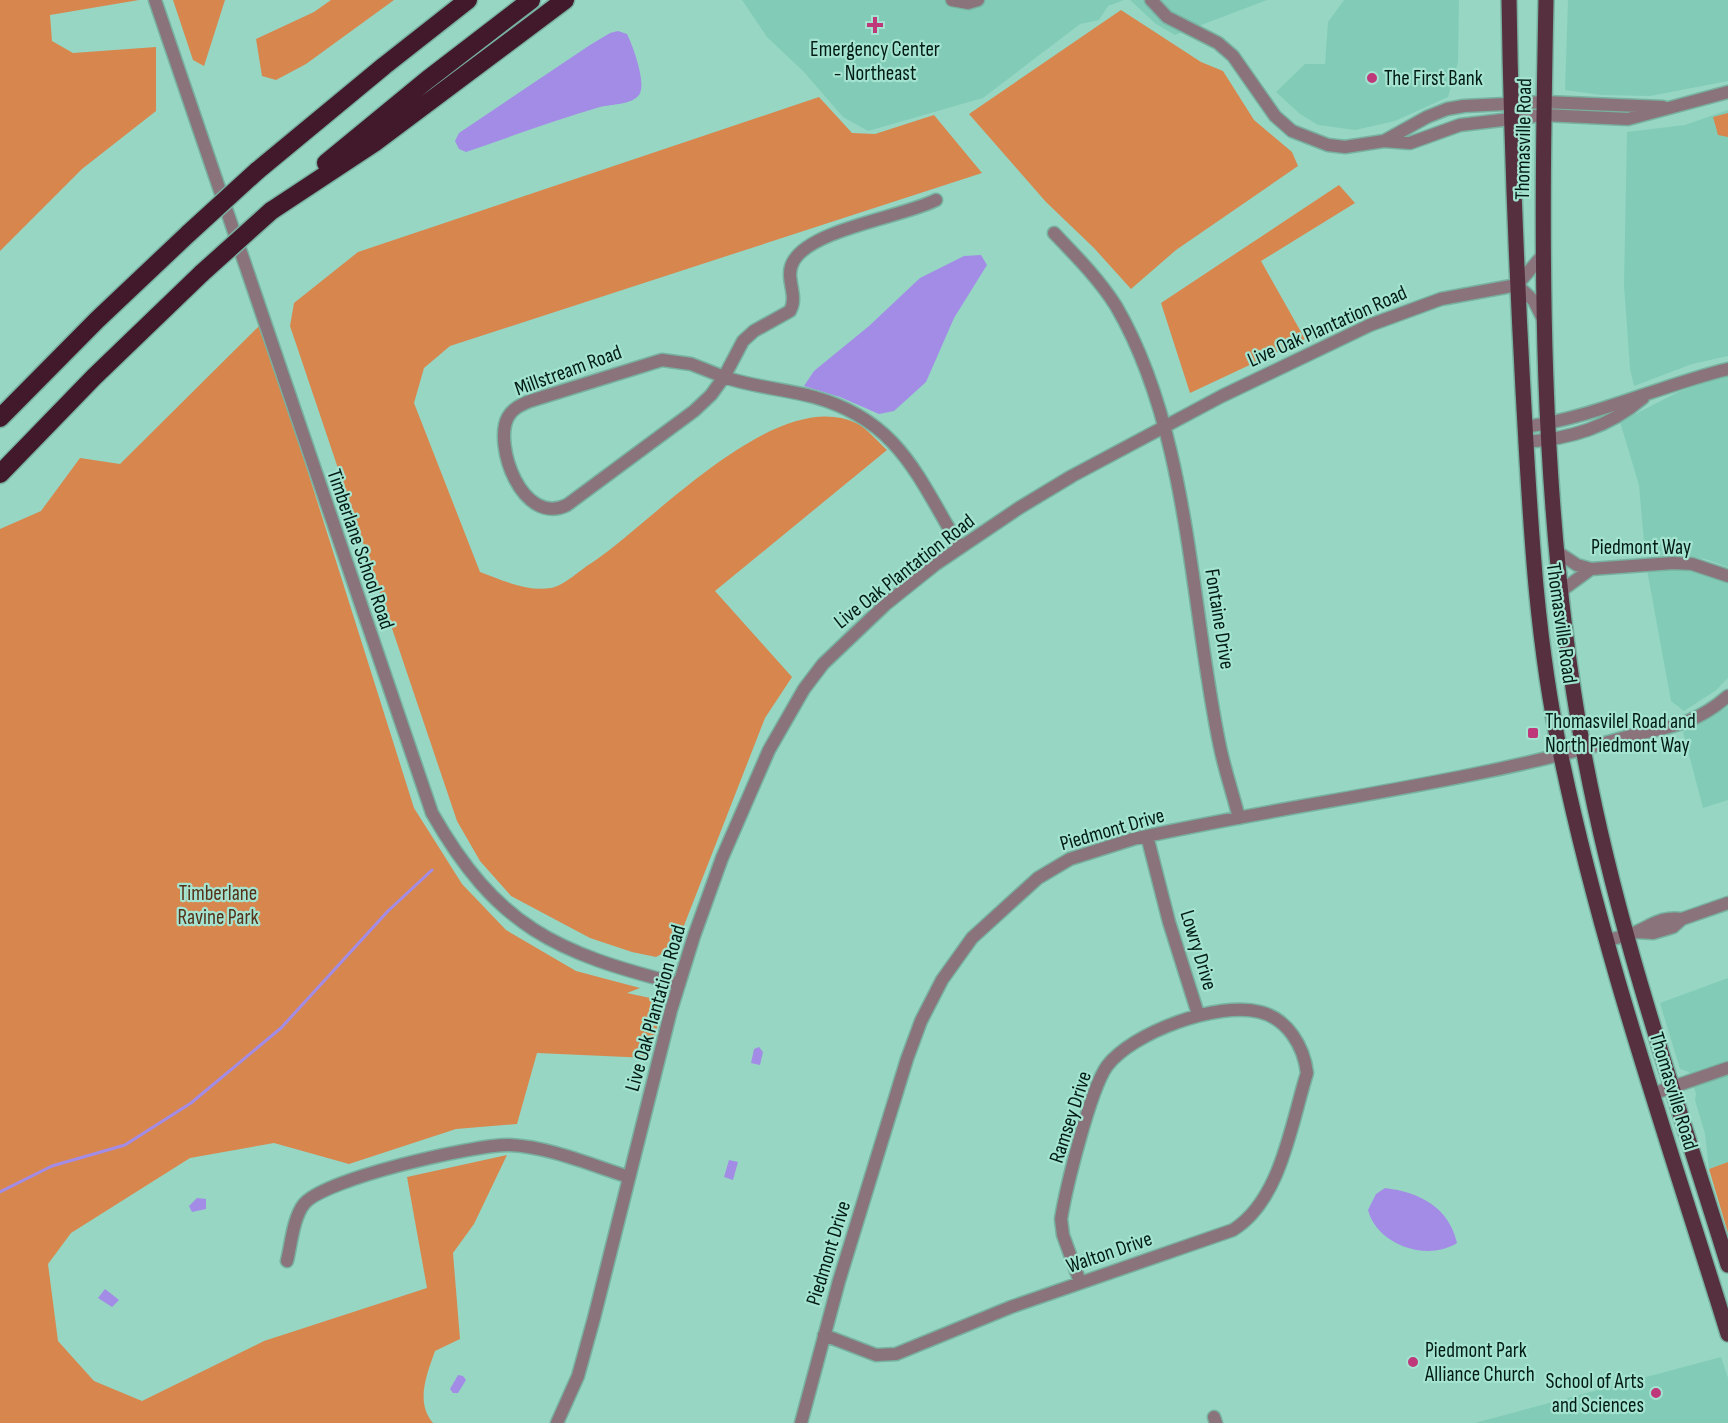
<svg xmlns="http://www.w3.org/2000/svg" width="1728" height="1423" viewBox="0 0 1728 1423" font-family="'Sofia Sans Condensed',sans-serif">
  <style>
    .built { fill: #82ccb7 }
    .green { fill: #d7874e }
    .water { fill: #a38ce6 }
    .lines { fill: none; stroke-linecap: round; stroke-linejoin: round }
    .stream { stroke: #a38ce6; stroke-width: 3 }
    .minor-casing { stroke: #78b1a0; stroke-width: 15 }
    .tertiary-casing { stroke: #78b1a0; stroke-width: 15 }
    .primary-casing { stroke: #78b1a0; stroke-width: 18 }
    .motorway-casing { stroke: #78b1a0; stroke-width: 21 }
    .minor { stroke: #8a737b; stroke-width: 12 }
    .tertiary { stroke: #8a737b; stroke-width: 12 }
    .primary { stroke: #56303f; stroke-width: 15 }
    .motorway { stroke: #42182b; stroke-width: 18 }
    .motorway-bridge-casing { stroke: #78b1a0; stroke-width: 21; stroke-linecap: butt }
    .motorway-bridge { stroke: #42182b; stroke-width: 18 }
    .poi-dot { fill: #be387a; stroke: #a3e3d0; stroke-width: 2 }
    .labels { text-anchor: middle; stroke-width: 4.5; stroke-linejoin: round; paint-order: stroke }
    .poi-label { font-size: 21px; fill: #021c15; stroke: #a3e3d0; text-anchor: start }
    .street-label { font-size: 21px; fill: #021c15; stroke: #a3e3d0 }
    .park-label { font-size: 21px; fill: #543118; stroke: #a3e3d0 }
  </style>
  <rect width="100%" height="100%" fill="#96d6c3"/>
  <path class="built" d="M742 0H1124L1108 6 1099 20 1080 24 983 98 868 131 843 117 803 71 767 37Z
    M1130 0H1267L1175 35 1156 24Z
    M1344 0H1459L1458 62 1448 97 1395 121 1355 130 1318 125 1300 114 1276 92 1305 64H1325L1328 22Z
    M1568 0H1728V81L1650 96 1601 95 1565 90Z
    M1728 110V356L1692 364 1634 386 1630 369 1624 285 1627 132 1685 125Z
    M1728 375V567L1705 559 1645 554 1639 485 1620 422 1678 392Z
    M1674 569 1701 571 1728 580V678L1715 691 1684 711 1671 701 1647 570Z
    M1728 707V800L1703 808 1683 732Z
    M1728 978V1162L1709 1169 1705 1134 1695 1100 1696 1094 1689 1072 1680 1069 1660 1003Z
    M1721 1357 1728 1378V1423H1475Z"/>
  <path class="green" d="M0 0H139L50 15 52 41 73 53 156 47V111L82 169 0 251Z
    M173 0H225L204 66 193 60Z
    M331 0H394L306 64 276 80 262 76 256 39 314 12Z
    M1121 10 1201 62 1223 71 1254 120 1292 152 1298 166 1176 250 1131 289 1094 248 1046 202 969 114Z
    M819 97 852 133 875 134 934 115 982 173 450 346 424 368 414 403 480 572C502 580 527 592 551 588 564 586 581 569 593 562 655 520 776 386 856 423 867 428 878 442 887 450L715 591 792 677 765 718 676 946 656 957 632 952 590 938 511 896 480 861 457 821 290 326 294 303 358 252Z
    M1728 113V137L1718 135 1713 117Z
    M1339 185 1355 203 1261 261 1305 339 1190 393 1161 303Z
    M259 326 265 336 414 808 462 884 506 930 576 971 640 988 627 993 664 1001 649 1058 537 1053 517 1124 456 1129 349 1164 274 1143 190 1158 71 1233 48 1264 58 1341 94 1381 142 1401 264 1341 427 1288 407 1177 507 1155 474 1224 453 1253 460 1339 435 1351C427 1374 415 1402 433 1423H0V529L41 511 80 458 120 464Z
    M1728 1162V1233L1709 1169Z"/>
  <path class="water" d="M618 31 627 34C633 46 647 84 639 95 631 105 612 104 600 107 555 120 510 137 466 152L459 149 455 141 459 133 590 45 610 33Z
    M981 255 987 265 954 318 926 382 894 411 879 414 840 397 804 386 814 371 869 326 920 278 964 256Z
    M759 1047 763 1052 760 1065 751 1063 754 1049Z
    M729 1160 738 1162 733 1180 724 1177Z
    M1385 1188C1419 1192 1449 1207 1457 1243 1427 1262 1377 1245 1368 1210L1376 1194Z
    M197 1198 206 1199V1209L192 1212 189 1206Z
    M105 1289 119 1300 112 1307 98 1298Z
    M458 1375 463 1376 466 1380 458 1393H453L450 1389Z"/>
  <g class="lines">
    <path class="stream" d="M0 1192 52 1166 125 1145 191 1103 281 1028 388 911 432 870"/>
    <g class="minor-casing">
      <path id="minor" d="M952 0 968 3 978 0
        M1151 0 1167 17 1218 43 1233 56 1275 116 1292 131 1328 145 1345 147 1384 141 1410 143 1460 125 1544 115 1628 119 1728 92
        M1384 141 1427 117 1447 109 1464 106 1544 102 1663 107
        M936 200C903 217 810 229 793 262 784 278 799 295 790 311L754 331 743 341 724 377C753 387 784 389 814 397 900 421 918 478 960 547
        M1054 233C1076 256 1099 279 1116 306 1190 433 1190 606 1220 747 1225 771 1233 794 1239 818
        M662 360 691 364 724 377 711 395 694 411 567 505C522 527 493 444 508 417 513 408 521 405 530 401Z
        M1524 427C1593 418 1661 385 1728 369
        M1525 442C1570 439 1609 427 1643 398
        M1556 551 1577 565 1591 569 1673 563 1692 564 1728 576
        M1561 591 1591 569
        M1147 836 1169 922 1198 1014
        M1637 932 1653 933 1673 927 1682 919 1728 903
        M1607 940C1616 938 1627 936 1636 932 1652 925 1662 916 1682 919
        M1652 1094 1728 1068
        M287 1261C291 1245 293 1218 304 1204 324 1179 475 1144 510 1145 550 1147 591 1165 629 1177
        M824 1335 876 1355 896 1354 1011 1307 1233 1230C1281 1200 1291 1124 1307 1073 1304 1047 1288 1019 1260 1012 1218 1001 1133 1032 1107 1066 1090 1090 1066 1188 1061 1219L1063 1235 1080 1282
        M1214 1417 1216 1423
        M801 1423 839 1281 907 1059 921 1021 942 980 972 938 1038 878 1070 859 1133 839C1294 803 1461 785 1619 739 1664 726 1690 729 1728 696"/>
    </g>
    <g class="tertiary-casing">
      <path id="tertiary" d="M155 0 432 813C497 927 556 953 679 984
        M1517 285 1534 301 1543 319
        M557 1423 578 1376 594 1318 671 1010 694 936 722 858 769 750 804 689 823 664 886 604 936 564 1019 508 1072 476 1222 396 1370 325 1441 299 1517 285 1542 256"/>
    </g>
    <g class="primary-casing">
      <path id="primary" d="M1509 0C1511 130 1516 260 1523 390 1530 513 1535 635 1561 756 1602 953 1669 1143 1728 1334
        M1546 0C1541 250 1538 501 1583 748 1615 924 1675 1094 1728 1265"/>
    </g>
    <g class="motorway-casing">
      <path id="motorway" d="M326 163 427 80 531 0
        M257 171 384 66 468 0
        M271 211 374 143 565 0
        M0 418 97 320 189 233
        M0 474 94 377 202 273"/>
    </g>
    <use href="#minor" class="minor"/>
    <use href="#tertiary" class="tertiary"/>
    <use href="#primary" class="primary"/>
    <use href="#motorway" class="motorway"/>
    <g class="motorway-bridge-casing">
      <path id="motorway-bridge" d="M189 233 257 171
        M202 273 271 211"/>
    </g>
    <use href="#motorway-bridge" class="motorway-bridge"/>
  </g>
  <g class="poi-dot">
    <path d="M872 16h6v6h6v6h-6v6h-6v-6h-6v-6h6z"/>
    <circle cx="1372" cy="78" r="6"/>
    <rect x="1527" y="727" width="12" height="12" rx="3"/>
    <circle cx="1413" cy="1362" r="6"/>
    <circle cx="1656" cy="1393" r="6"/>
  </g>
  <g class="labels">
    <g class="poi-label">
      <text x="875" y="56" text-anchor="middle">Emergency Center<tspan x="875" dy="24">- Northeast</tspan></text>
      <text x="1384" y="85">The First Bank</text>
      <text x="1545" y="728">Thomasvilel Road and<tspan x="1545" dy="24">North Piedmont Way</tspan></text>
      <text x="1425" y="1357">Piedmont Park<tspan x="1425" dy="24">Alliance Church</tspan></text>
      <text x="1644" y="1388" text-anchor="end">School of Arts<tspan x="1644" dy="24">and Sciences</tspan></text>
    </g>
    <g class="street-label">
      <text transform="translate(1523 139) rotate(-89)" y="7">Thomasville Road</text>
      <text transform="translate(1327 326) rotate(-24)" y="7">Live Oak Plantation Road</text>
      <text transform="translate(568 370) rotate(-20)" y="7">Millstream Road</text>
      <text x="1641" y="554">Piedmont Way</text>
      <text transform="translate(361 549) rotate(71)" y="7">Timberlane School Road</text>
      <text transform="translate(904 571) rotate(-38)" y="7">Live Oak Plantation Road</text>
      <text transform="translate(1220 619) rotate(81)" y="7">Fontaine Drive</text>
      <text transform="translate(1562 623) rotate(82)" y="7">Thomasville Road</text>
      <text transform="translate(1112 829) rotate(-16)" y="7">Piedmont Drive</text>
      <text transform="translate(1199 950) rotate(73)" y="7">Lowry Drive</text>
      <text transform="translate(655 1008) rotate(-74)" y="7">Live Oak Plantation Road</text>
      <text transform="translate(1674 1091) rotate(73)" y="7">Thomasville Road</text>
      <text transform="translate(1070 1117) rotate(-72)" y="7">Ramsey Drive</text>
      <text transform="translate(1109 1252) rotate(-19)" y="7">Walton Drive</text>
      <text transform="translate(828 1253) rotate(-73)" y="7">Piedmont Drive</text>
    </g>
    <g class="park-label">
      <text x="218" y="900">Timberlane<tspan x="218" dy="24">Ravine Park</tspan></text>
    </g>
  </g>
</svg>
